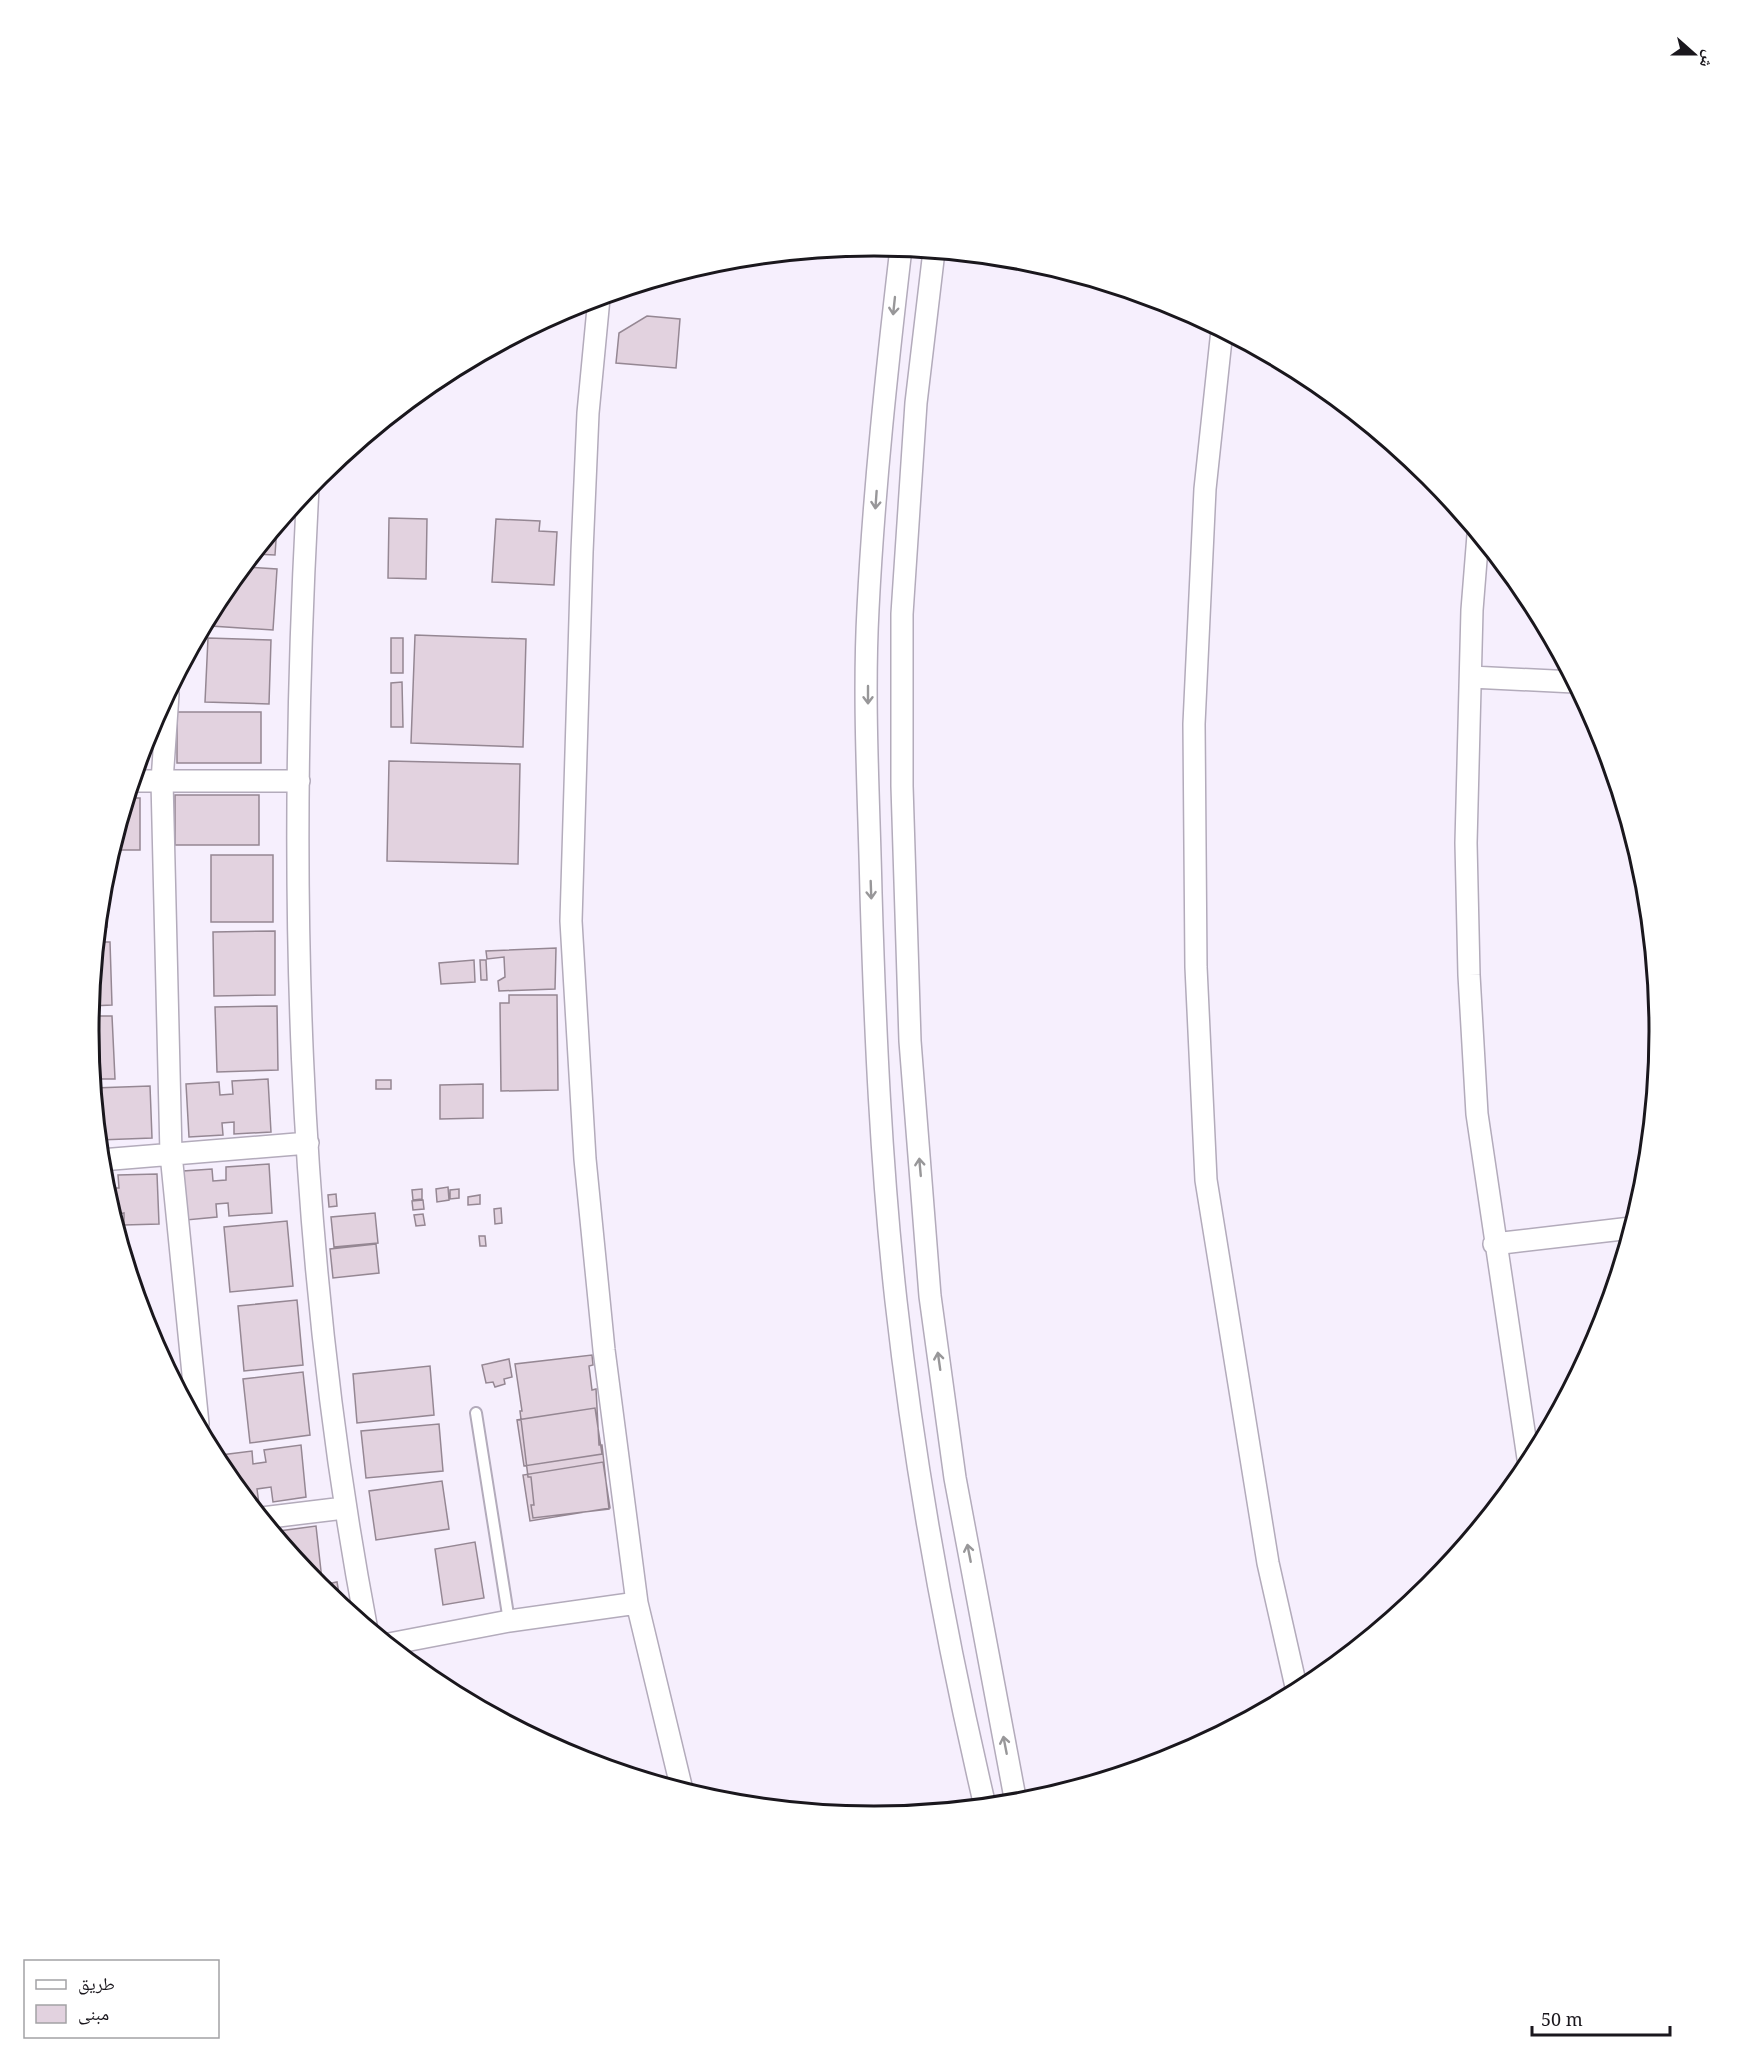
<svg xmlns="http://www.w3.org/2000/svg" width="1748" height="2062" viewBox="0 0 1748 2062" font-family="'Noto Serif','Noto Naskh Arabic',serif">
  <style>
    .building { fill: #e2d2df; stroke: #958793; stroke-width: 1.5 }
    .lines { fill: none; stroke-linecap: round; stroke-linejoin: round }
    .service-casing { stroke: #b3abbb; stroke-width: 14 }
    .minor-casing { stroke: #b3abbb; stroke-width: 24 }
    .service { stroke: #fff; stroke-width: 10 }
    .minor { stroke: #fff; stroke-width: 21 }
    .oneway { stroke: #989799 }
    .rim { fill: none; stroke: #1a171d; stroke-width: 3 }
  </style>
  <rect width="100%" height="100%" fill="#f6effd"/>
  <path class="building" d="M647 316 680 319 676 368 616 363 619 333Z
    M389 518 427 519 426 579 388 578Z
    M496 519 540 521 539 531 557 532 554 585 492 582Z
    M277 526 275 555 254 554Z
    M244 567 277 569 273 630 211 626 212 611 221 594Z
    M415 635 526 639 523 747 411 743Z
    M208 638 271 640 269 704 205 702Z
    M391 638H403V673H391Z
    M402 682 403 727H391V683Z
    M177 712H261V763H177Z
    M389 761 520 764 518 864 387 861Z
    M175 795H259V845H175Z
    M128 798H140V850H112Z
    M211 855H273V922H211Z
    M106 869 107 927H99L104 877Z
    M275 931V995L214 996 213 932Z
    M97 942H110L112 1005 91 1006Z
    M556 948 555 989 499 991 498 981 505 977 504 957 487 959 486 951Z
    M474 960 475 982 441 984 439 963Z
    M480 960H486L487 980H481Z
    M509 995H557L558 1090 501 1091 500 1003H509Z
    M277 1006 278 1070 217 1072 215 1007Z
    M90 1016H112L115 1079H93L89 1031Z
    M268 1079 271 1132 234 1134V1122L222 1123 223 1135 189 1137 186 1084 219 1082 220 1095 233 1094 232 1081Z
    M376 1080H391V1089H376Z
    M483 1084V1118L440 1119V1085Z
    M150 1086 152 1138 99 1140 94 1088Z
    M269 1164 272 1213 229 1216 228 1203 216 1204 217 1217 186 1220 183 1171 212 1169 213 1181 226 1180V1167Z
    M157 1174 159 1224 124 1225V1213L113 1215 104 1184 103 1177 106 1176V1188H119L118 1175Z
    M448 1187 449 1200 437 1202 436 1189Z
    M422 1189V1199L413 1200 412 1190Z
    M459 1189V1198L450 1199V1190Z
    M336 1194 337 1206 329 1207 328 1195Z
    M480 1195V1204L468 1205V1197Z
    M423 1200 424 1209 413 1210 412 1201Z
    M501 1208 502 1223 495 1224 494 1209Z
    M375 1213 378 1243 334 1247 331 1217Z
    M423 1214 425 1225 416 1226 414 1215Z
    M287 1221 293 1286 230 1292 224 1227Z
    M479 1236H485L486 1246H480Z
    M120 1239H127L130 1271Z
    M376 1244 379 1273 333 1278 330 1249Z
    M297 1300 303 1365 244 1371 238 1306Z
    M592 1355 593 1365 589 1366 592 1390 596 1389 599 1445H602L609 1509 533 1518 531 1505H534L531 1477H528L520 1411H522L515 1364Z
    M509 1359 512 1377 504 1379 505 1384 495 1387 493 1382 486 1383 482 1365Z
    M430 1366 434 1415 357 1423 353 1374Z
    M303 1372 310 1435 250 1443 243 1379Z
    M595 1408 602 1454 524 1466 517 1420Z
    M439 1424 443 1471 366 1478 361 1431Z
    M301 1445 306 1497 273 1502 271 1487 257 1489 259 1504 252 1505 222 1468 221 1455 252 1451 253 1464 266 1462 264 1450Z
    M603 1462 610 1508 530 1521 523 1475Z
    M442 1481 449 1529 376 1540 369 1491Z
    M316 1526 322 1580 314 1581 280 1539 279 1531Z
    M475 1542 484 1598 443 1605 435 1549Z
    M337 1582 341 1605 318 1586Z"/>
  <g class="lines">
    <g class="service-casing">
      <path id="service" d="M476 1413 509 1621"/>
    </g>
    <g class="minor-casing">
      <path id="minor" d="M901 248C887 368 874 488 868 609 863 703 869 799 871 893 875 1029 881 1166 896 1301 915 1471 946 1640 985 1806
        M934 251 916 403 902 614V786L910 1041 930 1296 955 1478 1016 1803
        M599 298 588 413 582 552 571 921 585 1159 604 1350 637 1603 682 1790
        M1222 330 1205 489 1194 724 1196 967 1206 1180 1268 1563 1297 1691
        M308 488C287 867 295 1252 366 1625
        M1478 535 1472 610 1466 843 1469 975 1477 1114 1529 1465
        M1471 677 1574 682
        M168 694 162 781 171 1154 198 1424
        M133 781H299
        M101 1160 308 1143
        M1494 1244 1631 1228
        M262 1518 344 1508
        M389 1644 509 1621 637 1603"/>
    </g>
    <use href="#service" class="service"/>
    <use href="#minor" class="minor"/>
  </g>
  <defs><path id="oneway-shaft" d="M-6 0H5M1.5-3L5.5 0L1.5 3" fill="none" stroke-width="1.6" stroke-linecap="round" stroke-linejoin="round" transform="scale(1.5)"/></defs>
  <g class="oneway">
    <use href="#oneway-shaft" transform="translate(894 306) rotate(96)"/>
    <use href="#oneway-shaft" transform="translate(876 500) rotate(94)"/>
    <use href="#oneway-shaft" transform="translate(868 695) rotate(90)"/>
    <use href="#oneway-shaft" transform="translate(871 890) rotate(88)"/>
    <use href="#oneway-shaft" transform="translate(920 1167) rotate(-95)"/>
    <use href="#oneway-shaft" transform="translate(939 1361) rotate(-98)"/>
    <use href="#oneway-shaft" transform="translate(969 1553) rotate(-101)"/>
    <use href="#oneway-shaft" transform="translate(1005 1745) rotate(-101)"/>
  </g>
  <path d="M0 0H1748V2062H0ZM99 1031a775 775 0 1 1 1550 0a775 775 0 1 1-1550 0Z" fill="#fff" fill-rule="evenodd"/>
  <path class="rim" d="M99 1031a775 775 0 1 1 1550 0a775 775 0 1 1-1550 0Z"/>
  <rect x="24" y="1960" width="195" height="78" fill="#ffffff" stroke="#a3a2a5" stroke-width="1.5"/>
  <rect x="36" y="1980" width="30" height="9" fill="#ffffff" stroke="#a3a2a5" stroke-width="1.5"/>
  <text x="78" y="1990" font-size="18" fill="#1a171d">طريق</text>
  <rect x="36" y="2005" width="30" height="18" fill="#e2d2df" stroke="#a3a2a5" stroke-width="1.5"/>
  <text x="78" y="2020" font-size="18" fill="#1a171d">مبنى</text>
  <g transform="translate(1694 54) rotate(111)" stroke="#ffffff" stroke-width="4.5" paint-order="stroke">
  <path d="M0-4.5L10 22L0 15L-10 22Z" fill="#1a171d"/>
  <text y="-9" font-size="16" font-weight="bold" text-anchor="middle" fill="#1a171d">ش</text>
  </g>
  <path d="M1532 2026v9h138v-9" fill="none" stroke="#1a171d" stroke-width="3"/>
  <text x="1541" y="2026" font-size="18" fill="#1a171d" stroke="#ffffff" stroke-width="4.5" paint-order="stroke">50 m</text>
</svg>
